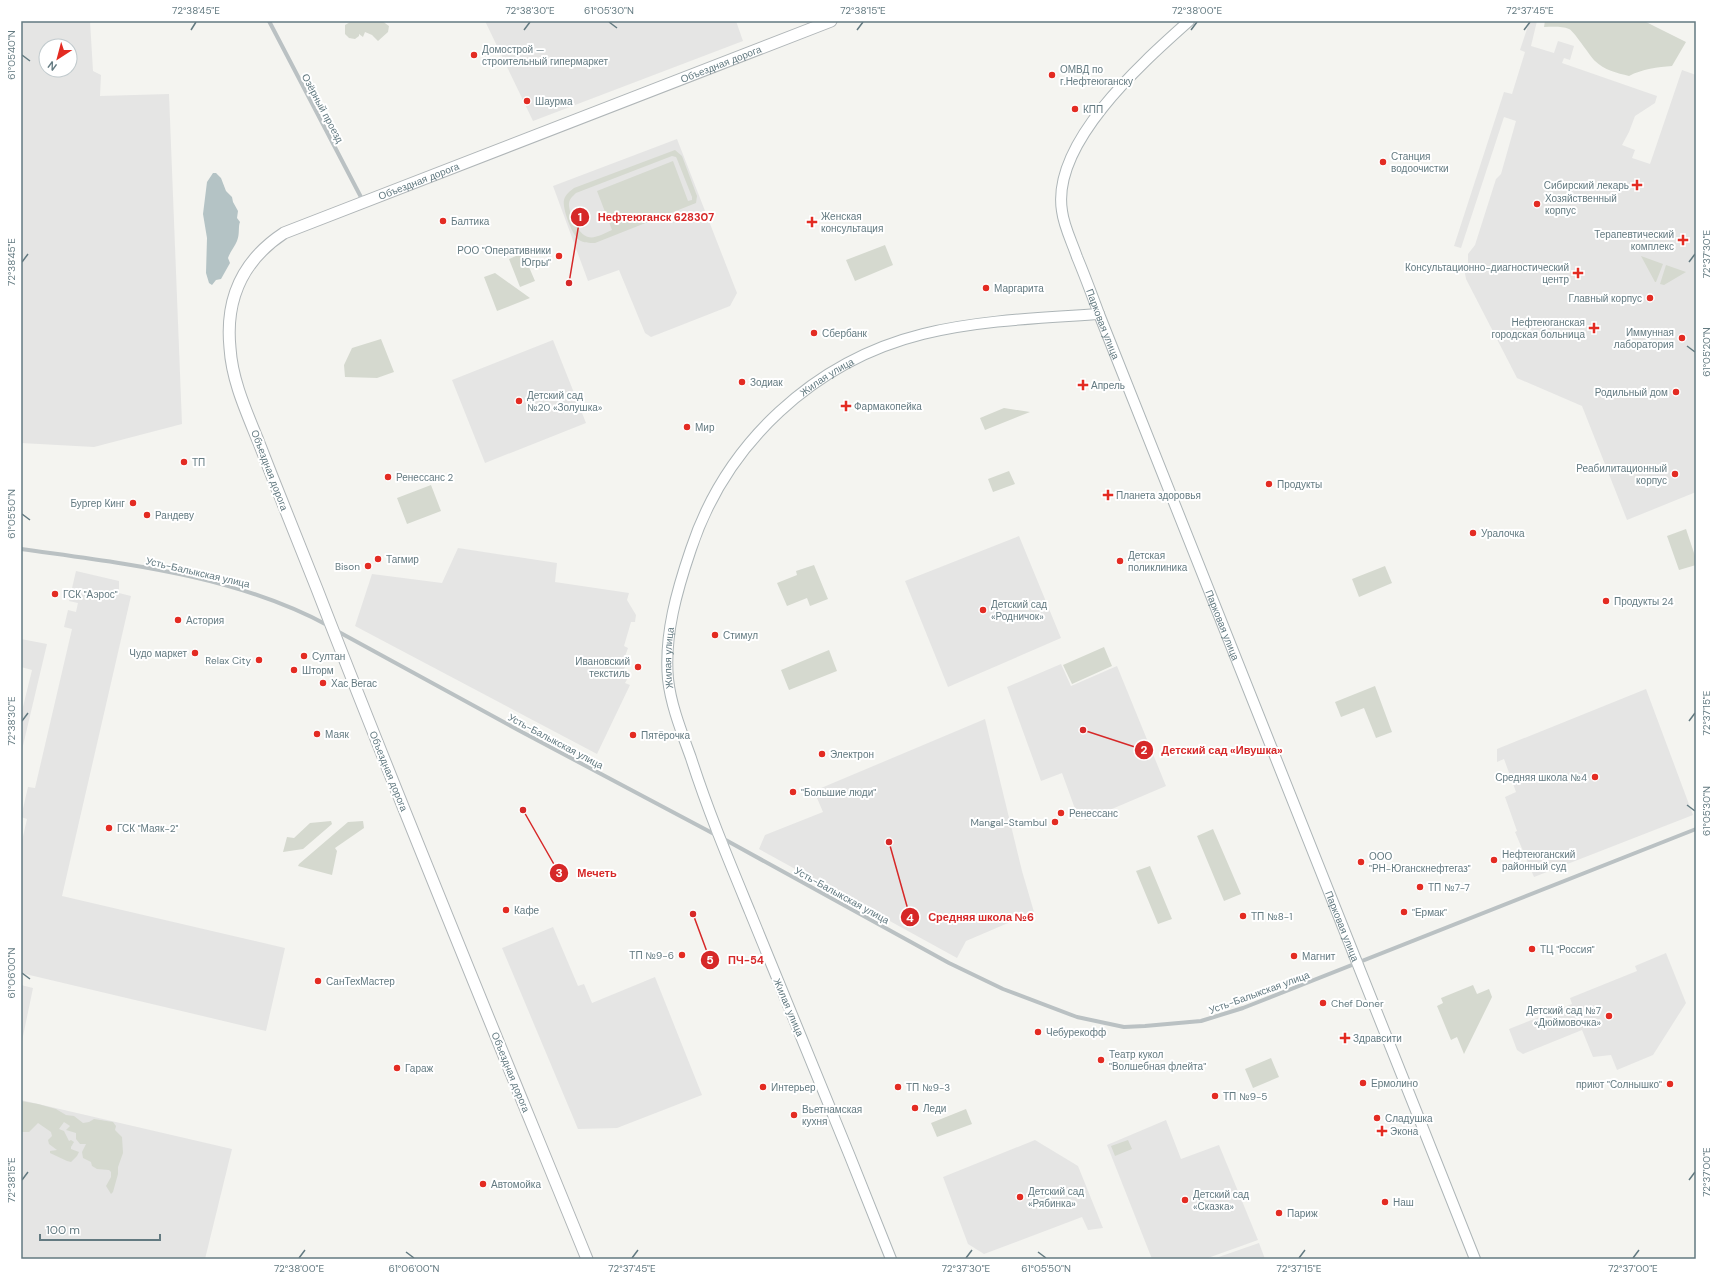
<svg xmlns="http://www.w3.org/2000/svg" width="1717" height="1280" viewBox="0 0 1717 1280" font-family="'DM Sans',sans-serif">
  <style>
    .built { fill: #e5e5e4; fill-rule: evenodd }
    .green { fill: #d5d9cf; fill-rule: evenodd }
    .water { fill: #b4c3c5 }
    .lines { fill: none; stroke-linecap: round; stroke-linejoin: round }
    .secondary-casing { stroke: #adb5b7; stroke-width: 12 }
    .primary-casing { stroke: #b0b6b8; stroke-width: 13 }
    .minor { stroke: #bac1c3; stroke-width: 4 }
    .secondary { stroke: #fff; stroke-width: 10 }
    .primary { stroke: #fff; stroke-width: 11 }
    .ticks { fill: none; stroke: #637a81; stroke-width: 1.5 }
    .poi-dot { fill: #e32b22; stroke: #fff; stroke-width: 1.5 }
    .labels { text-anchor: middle; stroke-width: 4; stroke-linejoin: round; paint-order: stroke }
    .poi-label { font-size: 10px; fill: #637a81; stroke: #fff; text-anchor: start }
    .street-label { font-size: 10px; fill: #637a81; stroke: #fff }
    .leader { fill: none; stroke: #d62828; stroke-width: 1.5 }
    .callout-dot { fill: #d62828; stroke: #fff; stroke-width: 1.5 }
    .mark-label { font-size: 12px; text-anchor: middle; font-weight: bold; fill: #fff }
    .callout-label { font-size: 11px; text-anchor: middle; font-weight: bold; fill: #d62828; stroke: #fff; stroke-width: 4; stroke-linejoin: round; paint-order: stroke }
    .neatline { fill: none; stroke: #637a81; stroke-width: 1.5 }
    .ticks-label { font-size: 10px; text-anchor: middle; fill: #637a81 }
  </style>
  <rect width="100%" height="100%" fill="#f4f4f0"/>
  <path class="built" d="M21 21H90L93 71 101 75 100 96 169 94 182 424 94 447 21 443ZM46 46H70V70H46Z
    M485 21H736L743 41 533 121Z
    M1522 21H1537L1531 46 1554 53 1558 41 1574 46 1570 60 1564 58 1562 63 1657 96 1655 103 1635 116 1629 132 1622 145 1635 150 1632 158 1650 164 1682 70 1696 75V492L1627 520 1582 406 1517 378 1466 279 1464 268 1468 266V254L1475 245 1496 179 1501 174 1516 121 1504 117 1461 248 1454 246 1504 92 1512 94 1525 52 1520 50 1529 23Z
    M677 139 737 293 730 306 651 337 645 333 619 270 588 281 553 186Z
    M553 340 586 423 485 463 452 380Z
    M1019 536 1061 638 948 687 905 581Z
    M458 548 557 563 555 582 629 593 627 600 636 615 635 622H631L624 646 628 648 624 659 628 662 622 672 629 676 625 683 630 685 597 754 355 626 372 574 442 583Z
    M76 571 119 581V593L131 596 62 896 285 948 266 1031 21 973V845L27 819 21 817 28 787 35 788 72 629 64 627 68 610 76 612 78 603 69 601Z
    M21 639 47 644 21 754V715L32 670 21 667Z
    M1061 664 1071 686 1117 666 1166 786 1086 820 1078 817 1062 773 1041 781 1007 687Z
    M1646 689 1693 815 1534 877 1515 832 1517 831 1505 797 1516 792 1504 759 1497 762V749Z
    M985 719 1022 871 1034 912 966 941 957 958 759 849 765 835 823 812 814 791Z
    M553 927 578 986 584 984 592 1003 655 977 702 1095 617 1128 578 1129 502 948Z
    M1666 953 1686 1003 1653 1055 1617 1070 1611 1055 1593 1057 1582 1030 1523 1054 1517 1050 1509 1029 1572 1004 1570 998 1637 971 1635 966Z
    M21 985 33 988 21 1046Z
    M21 1100 232 1149 205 1259H21Z
    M1166 1120 1181 1159 1219 1145 1258 1240 1205 1259H1152L1107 1145Z
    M1035 1140 1078 1166 1103 1228 1088 1230 1082 1217 984 1254 968 1244 943 1177Z
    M1259 1243 1265 1259H1213Z"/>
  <path class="green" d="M352 21H382L389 26 388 32 378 41 372 35 365 32 363 37 359 34V36L355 39 349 38 345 34V25Z
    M1545 21H1644L1686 42 1672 66C1658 67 1642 69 1629 76 1617 73 1604 70 1595 61 1589 55 1574 31 1569 29 1562 26 1552 27 1544 27Z
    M675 150 682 156 697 196 696 203 595 243C589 243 584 243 579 240 572 235 562 208 564 200 565 195 570 191 574 188ZM672 156 676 157 677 159 692 197V200L688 201 673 161 597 191 612 230C605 233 595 239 588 237 578 235 568 212 569 203 570 198 573 196 576 193Z
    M885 245 893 265 855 281 846 260Z
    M523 253 535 281 520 287 509 259Z
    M1641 256 1663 264 1656 282H1655Z
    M1666 265 1686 272 1664 285 1660 284Z
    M495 273 530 298 497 311 484 277Z
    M381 339 394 372 377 378 345 377 344 365 352 348Z
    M1004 408 1030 412 985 430 980 418Z
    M1009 471 1015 484 993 492 988 479Z
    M431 485 441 511 407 524 397 498Z
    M1686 529 1696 559V565L1679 570 1667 536Z
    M814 565 828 599 810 606 807 598 787 606 777 583 797 575 796 571Z
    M1385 566 1392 583 1359 597 1352 579Z
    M1104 647 1112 666 1072 684 1063 665Z
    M829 650 837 671 789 690 781 670Z
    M1375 686 1392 732 1376 738 1364 708 1341 717 1335 702Z
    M331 821 332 824 303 849 283 852 287 837 294 838 310 823Z
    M363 821 364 828 335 848 337 851 332 875 298 866 299 864 348 822Z
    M1213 829 1241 894 1224 901 1197 836Z
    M1150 866 1172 919 1158 924 1136 871Z
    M1473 985 1477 994 1489 989 1492 997 1464 1054 1457 1037 1451 1040 1437 1006 1443 1003 1441 998Z
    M1271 1058 1279 1077 1253 1088 1245 1069Z
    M21 1101 38 1104 56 1109 66 1115 74 1116 83 1123 89 1122 94 1119 113 1122 116 1126 115 1130 122 1137 123 1153 118 1167V1174L113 1192 111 1194 106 1186 111 1177V1172L109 1170 97 1169 92 1166 91 1162 83 1158 82 1152 86 1144H80L76 1139V1133L66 1130 70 1126 64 1122 59 1129 64 1131 69 1141 71 1140 74 1142 71 1147V1149L79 1152 77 1156 71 1162 67 1161 50 1153V1151L57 1150 49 1144 48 1140 52 1136 51 1132 38 1123 29 1132H21Z
    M966 1109 972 1124 937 1137 931 1123Z
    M1128 1140 1132 1149 1115 1156 1111 1146Z"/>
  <path class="water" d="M213 173H216L221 178 226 191 232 197 233 202 238 211 237 218 240 222C238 226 240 234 237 241 235 246 230 252 228 258L230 263 221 279 216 280 212 285 209 283 206 273 207 238 203 214 207 182Z"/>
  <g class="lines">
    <g class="secondary-casing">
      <g id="secondary">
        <path id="s1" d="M1189 21C1142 63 1051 143 1062 211 1064 227 1072 242 1077 257 1085 276 1092 295 1099 314L1475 1259"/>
        <path id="s2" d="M891 1259C845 1143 798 1028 750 912 729 861 708 811 691 758 682 733 671 706 668 679 664 635 677 590 691 549 726 443 814 361 923 334 980 320 1041 318 1099 314"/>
      </g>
    </g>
    <g class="primary-casing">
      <g id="primary">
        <path id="s3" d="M587 1259C496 1036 404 814 317 589 298 541 278 492 259 443 247 413 232 381 230 348 225 298 243 260 284 233L831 21"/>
      </g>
    </g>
    <path class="minor" d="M269 21 363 201
      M21 549C126 564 235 575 329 626
      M337 631 520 731 716 835
      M722 838 949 963 1003 989 1077 1017 1124 1027 1145 1026 1201 1021 1243 1008 1696 829"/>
    <use href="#secondary" class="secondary"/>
    <use href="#primary" class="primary"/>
  </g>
  <path class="ticks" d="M609 22 617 28M191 30 196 22M524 30 530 22M857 30 863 22M1191 30 1197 22M1524 30 1530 22M22 55 30 61M22 262 28 254M1689 262 1695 254M1687 346 1695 352M22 514 30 520M22 721 28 713M1689 721 1695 713M1687 805 1695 811M22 973 30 979M22 1180 28 1172M1689 1180 1695 1172M406 1252 414 1258M1038 1252 1046 1258M299 1258 305 1250M632 1258 638 1250M966 1258 972 1250M1299 1258 1305 1250M1633 1258 1639 1250"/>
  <g class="poi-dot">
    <circle cx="474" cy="55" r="4"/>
    <circle cx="1052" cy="75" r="4"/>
    <circle cx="527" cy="101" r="4"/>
    <circle cx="1075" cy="109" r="4"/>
    <circle cx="1383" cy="162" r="4"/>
    <path d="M1635 179h4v4h4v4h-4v4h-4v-4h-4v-4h4z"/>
    <circle cx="1537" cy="204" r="4"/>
    <circle cx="443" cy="221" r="4"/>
    <path d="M810 216h4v4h4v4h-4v4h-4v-4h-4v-4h4z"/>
    <path d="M1681 234h4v4h4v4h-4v4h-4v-4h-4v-4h4z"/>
    <circle cx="559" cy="256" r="4"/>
    <path d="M1576 267h4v4h4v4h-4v4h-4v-4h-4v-4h4z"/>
    <circle cx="986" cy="288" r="4"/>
    <circle cx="1650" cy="298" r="4"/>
    <path d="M1592 322h4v4h4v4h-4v4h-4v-4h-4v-4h4z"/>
    <circle cx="814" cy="333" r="4"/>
    <circle cx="1682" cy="338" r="4"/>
    <circle cx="742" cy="382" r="4"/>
    <path d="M1081 379h4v4h4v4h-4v4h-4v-4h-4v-4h4z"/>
    <circle cx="1676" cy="392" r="4"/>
    <circle cx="519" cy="401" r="4"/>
    <path d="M844 400h4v4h4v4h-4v4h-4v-4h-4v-4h4z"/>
    <circle cx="687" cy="427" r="4"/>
    <circle cx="184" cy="462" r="4"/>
    <circle cx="1675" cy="474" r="4"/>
    <circle cx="388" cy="477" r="4"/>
    <circle cx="1269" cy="484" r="4"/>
    <path d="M1106 489h4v4h4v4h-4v4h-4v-4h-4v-4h4z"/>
    <circle cx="133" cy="503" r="4"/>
    <circle cx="147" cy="515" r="4"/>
    <circle cx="1473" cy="533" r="4"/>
    <circle cx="378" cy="559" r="4"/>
    <circle cx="1120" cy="561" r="4"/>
    <circle cx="368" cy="566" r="4"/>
    <circle cx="55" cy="594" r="4"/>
    <circle cx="1606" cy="601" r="4"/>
    <circle cx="983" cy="610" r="4"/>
    <circle cx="178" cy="620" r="4"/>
    <circle cx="715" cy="635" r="4"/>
    <circle cx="195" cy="653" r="4"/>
    <circle cx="304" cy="656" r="4"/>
    <circle cx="259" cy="660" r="4"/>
    <circle cx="638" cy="667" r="4"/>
    <circle cx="294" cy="670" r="4"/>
    <circle cx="323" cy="683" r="4"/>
    <circle cx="317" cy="734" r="4"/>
    <circle cx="633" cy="735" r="4"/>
    <circle cx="822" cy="754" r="4"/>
    <circle cx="1595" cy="777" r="4"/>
    <circle cx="793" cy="792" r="4"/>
    <circle cx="1061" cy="813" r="4"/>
    <circle cx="1055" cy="822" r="4"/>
    <circle cx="109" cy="828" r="4"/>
    <circle cx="1494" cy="860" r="4"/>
    <circle cx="1361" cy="862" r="4"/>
    <circle cx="1420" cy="887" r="4"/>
    <circle cx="506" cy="910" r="4"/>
    <circle cx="1404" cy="912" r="4"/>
    <circle cx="1243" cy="916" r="4"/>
    <circle cx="1532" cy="949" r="4"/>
    <circle cx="682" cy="955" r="4"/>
    <circle cx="1294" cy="956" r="4"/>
    <circle cx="318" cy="981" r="4"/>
    <circle cx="1323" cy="1003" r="4"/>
    <circle cx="1609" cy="1016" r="4"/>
    <circle cx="1038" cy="1032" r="4"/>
    <path d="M1343 1032h4v4h4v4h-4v4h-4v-4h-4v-4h4z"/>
    <circle cx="1101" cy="1060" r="4"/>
    <circle cx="397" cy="1068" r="4"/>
    <circle cx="1363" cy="1083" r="4"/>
    <circle cx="1670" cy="1084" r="4"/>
    <circle cx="763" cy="1087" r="4"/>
    <circle cx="898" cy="1087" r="4"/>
    <circle cx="1215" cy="1096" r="4"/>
    <circle cx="915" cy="1108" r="4"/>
    <circle cx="794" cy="1115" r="4"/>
    <circle cx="1377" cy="1118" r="4"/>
    <path d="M1380 1125h4v4h4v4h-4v4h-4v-4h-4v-4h4z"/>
    <circle cx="483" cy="1184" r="4"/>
    <circle cx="1020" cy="1197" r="4"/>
    <circle cx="1185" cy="1200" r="4"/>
    <circle cx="1385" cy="1202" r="4"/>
    <circle cx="1279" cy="1213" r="4"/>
  </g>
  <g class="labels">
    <g class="poi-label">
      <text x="482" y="53">Домострой —<tspan x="482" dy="12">строительный гипермаркет</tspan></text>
      <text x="1060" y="73">ОМВД по<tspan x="1060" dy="12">г.Нефтеюганску</tspan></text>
      <text x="535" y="105">Шаурма</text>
      <text x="1083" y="113">КПП</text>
      <text x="1391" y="160">Станция<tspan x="1391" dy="12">водоочистки</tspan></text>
      <text x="1629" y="189" text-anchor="end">Сибирский лекарь</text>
      <text x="1545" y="202">Хозяйственный<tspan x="1545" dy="12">корпус</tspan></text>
      <text x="821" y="220">Женская<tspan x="821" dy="12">консультация</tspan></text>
      <text x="451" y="225">Балтика</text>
      <text x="1674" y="238" text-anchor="end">Терапевтический<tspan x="1674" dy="12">комплекс</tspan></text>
      <text x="551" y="254" text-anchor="end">РОО "Оперативники<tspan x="551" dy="12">Югры"</tspan></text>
      <text x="1569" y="271" text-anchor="end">Консультационно-диагностический<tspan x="1569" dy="12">центр</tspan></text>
      <text x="994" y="292">Маргарита</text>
      <text x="1642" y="302" text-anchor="end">Главный корпус</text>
      <text x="1585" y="326" text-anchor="end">Нефтеюганская<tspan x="1585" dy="12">городская больница</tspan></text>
      <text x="1674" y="336" text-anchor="end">Иммунная<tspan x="1674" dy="12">лаборатория</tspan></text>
      <text x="822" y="337">Сбербанк</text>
      <text x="750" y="386">Зодиак</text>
      <text x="1091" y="389">Апрель</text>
      <text x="1668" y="396" text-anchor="end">Родильный дом</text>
      <text x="527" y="399">Детский сад<tspan x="527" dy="12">№20 «Золушка»</tspan></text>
      <text x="854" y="410">Фармакопейка</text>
      <text x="695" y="431">Мир</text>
      <text x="192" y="466">ТП</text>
      <text x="1667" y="472" text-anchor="end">Реабилитационный<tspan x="1667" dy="12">корпус</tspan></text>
      <text x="396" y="481">Ренессанс 2</text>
      <text x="1277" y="488">Продукты</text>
      <text x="1116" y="499">Планета здоровья</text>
      <text x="125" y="507" text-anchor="end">Бургер Кинг</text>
      <text x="155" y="519">Рандеву</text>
      <text x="1481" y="537">Уралочка</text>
      <text x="1128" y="559">Детская<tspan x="1128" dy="12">поликлиника</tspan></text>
      <text x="386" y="563">Тагмир</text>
      <text x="360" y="570" text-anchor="end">Bison</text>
      <text x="63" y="598">ГСК "Аэрос"</text>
      <text x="1614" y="605">Продукты 24</text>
      <text x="991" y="608">Детский сад<tspan x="991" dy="12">«Родничок»</tspan></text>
      <text x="186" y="624">Астория</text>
      <text x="723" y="639">Стимул</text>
      <text x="187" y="657" text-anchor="end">Чудо маркет</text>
      <text x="312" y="660">Султан</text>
      <text x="251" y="664" text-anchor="end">Relax City</text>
      <text x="630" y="665" text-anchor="end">Ивановский<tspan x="630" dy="12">текстиль</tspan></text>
      <text x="302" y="674">Шторм</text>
      <text x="331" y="687">Хас Вегас</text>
      <text x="325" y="738">Маяк</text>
      <text x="641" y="739">Пятёрочка</text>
      <text x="830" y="758">Электрон</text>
      <text x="1587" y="781" text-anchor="end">Средняя школа №4</text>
      <text x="801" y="796">"Большие люди"</text>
      <text x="1069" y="817">Ренессанс</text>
      <text x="1047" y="826" text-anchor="end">Mangal-Stambul</text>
      <text x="117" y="832">ГСК "Маяк-2"</text>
      <text x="1502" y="858">Нефтеюганский<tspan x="1502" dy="12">районный суд</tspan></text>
      <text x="1369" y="860">ООО<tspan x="1369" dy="12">"РН-Юганскнефтегаз"</tspan></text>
      <text x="1428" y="891">ТП №7-7</text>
      <text x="514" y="914">Кафе</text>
      <text x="1412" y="916">"Ермак"</text>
      <text x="1251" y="920">ТП №8-1</text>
      <text x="1540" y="953">ТЦ "Россия"</text>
      <text x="674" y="959" text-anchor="end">ТП №9-6</text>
      <text x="1302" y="960">Магнит</text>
      <text x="326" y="985">СанТехМастер</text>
      <text x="1331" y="1007">Chef Doner</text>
      <text x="1601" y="1014" text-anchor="end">Детский сад №7<tspan x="1601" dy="12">«Дюймовочка»</tspan></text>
      <text x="1046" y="1036">Чебурекофф</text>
      <text x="1353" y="1042">Здравсити</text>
      <text x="1109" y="1058">Театр кукол<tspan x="1109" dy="12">"Волшебная флейта"</tspan></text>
      <text x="405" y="1072">Гараж</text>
      <text x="1371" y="1087">Ермолино</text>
      <text x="1662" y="1088" text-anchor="end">приют "Солнышко"</text>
      <text x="771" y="1091">Интерьер</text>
      <text x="906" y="1091">ТП №9-3</text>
      <text x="1223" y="1100">ТП №9-5</text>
      <text x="923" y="1112">Леди</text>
      <text x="802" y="1113">Вьетнамская<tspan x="802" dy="12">кухня</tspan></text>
      <text x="1385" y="1122">Сладушка</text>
      <text x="1390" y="1135">Экона</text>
      <text x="491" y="1188">Автомойка</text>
      <text x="1028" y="1195">Детский сад<tspan x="1028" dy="12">«Рябинка»</tspan></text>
      <text x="1193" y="1198">Детский сад<tspan x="1193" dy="12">«Сказка»</tspan></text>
      <text x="1393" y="1206">Наш</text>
      <text x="1287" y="1217">Париж</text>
    </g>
    <g class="street-label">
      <text dy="4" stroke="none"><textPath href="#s3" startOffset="1582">Объездная дорога</textPath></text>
      <text transform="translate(323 108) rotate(62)" y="4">Озёрный проезд</text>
      <text dy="4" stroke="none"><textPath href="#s3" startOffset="1258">Объездная дорога</textPath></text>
      <text dy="4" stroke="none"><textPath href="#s1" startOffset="357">Парковая улица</textPath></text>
      <text dy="4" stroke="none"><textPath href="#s2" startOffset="979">Жилая улица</textPath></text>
      <text transform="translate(270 470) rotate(69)" y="4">Объездная дорога</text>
      <text transform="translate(198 572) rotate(13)" y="4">Усть-Балыкская улица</text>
      <text dy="4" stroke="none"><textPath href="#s1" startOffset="681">Парковая улица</textPath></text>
      <text dy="4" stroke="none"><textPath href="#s2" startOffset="643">Жилая улица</textPath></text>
      <text transform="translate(556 741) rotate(28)" y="4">Усть-Балыкская улица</text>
      <text transform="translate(389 771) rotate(68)" y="4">Объездная дорога</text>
      <text transform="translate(842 895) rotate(29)" y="4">Усть-Балыкская улица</text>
      <text dy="4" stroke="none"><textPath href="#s1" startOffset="1005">Парковая улица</textPath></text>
      <text transform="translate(1259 992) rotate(-20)" y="4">Усть-Балыкская улица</text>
      <text transform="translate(789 1007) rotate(67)" y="4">Жилая улица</text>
      <text transform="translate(511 1072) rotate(68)" y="4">Объездная дорога</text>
    </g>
  </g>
  <path class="leader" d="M569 283L580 217M1083 730L1144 750M523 810L559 873M889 842L910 917M693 914L710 960"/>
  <g class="callout-dot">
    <circle cx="569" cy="283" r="4"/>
    <circle cx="1083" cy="730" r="4"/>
    <circle cx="523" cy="810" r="4"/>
    <circle cx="889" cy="842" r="4"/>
    <circle cx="693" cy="914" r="4"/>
    <circle cx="580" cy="217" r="10"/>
    <circle cx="1144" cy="750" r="10"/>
    <circle cx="559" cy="873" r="10"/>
    <circle cx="910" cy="917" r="10"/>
    <circle cx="710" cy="960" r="10"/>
  </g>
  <g class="mark-label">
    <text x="580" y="221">1</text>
    <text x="1144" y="754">2</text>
    <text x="559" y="877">3</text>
    <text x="910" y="922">4</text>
    <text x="710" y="964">5</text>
  </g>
  <g class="callout-label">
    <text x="656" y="221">Нефтеюганск 628307</text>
    <text x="1222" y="754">Детский сад «Ивушка»</text>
    <text x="597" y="877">Мечеть</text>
    <text x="981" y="921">Средняя школа №6</text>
    <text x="746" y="964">ПЧ-54</text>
  </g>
  <rect width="1717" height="1280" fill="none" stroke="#ffffff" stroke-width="44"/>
  <g transform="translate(58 58) rotate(216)"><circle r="19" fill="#ffffff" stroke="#c1cacd"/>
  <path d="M0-3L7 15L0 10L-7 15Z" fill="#e32b22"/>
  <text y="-6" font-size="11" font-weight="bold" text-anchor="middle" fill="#637a81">N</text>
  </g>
  <path d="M40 1234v6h120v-6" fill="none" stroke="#637a81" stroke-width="2"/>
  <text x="46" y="1234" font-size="12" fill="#637a81" stroke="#ffffff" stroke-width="3" paint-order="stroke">100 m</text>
  <rect x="22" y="22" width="1673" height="1236" class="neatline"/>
  <g class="ticks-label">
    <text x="196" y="14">72°38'45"E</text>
    <text x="530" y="14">72°38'30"E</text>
    <text x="609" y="14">61°05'30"N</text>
    <text x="863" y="14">72°38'15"E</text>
    <text x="1197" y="14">72°38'00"E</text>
    <text x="1530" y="14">72°37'45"E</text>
    <text transform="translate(11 55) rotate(-90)" y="4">61°05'40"N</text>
    <text transform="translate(1706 254) rotate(-90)" y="4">72°37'30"E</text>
    <text transform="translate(11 262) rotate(-90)" y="4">72°38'45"E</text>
    <text transform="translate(1706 352) rotate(-90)" y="4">61°05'20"N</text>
    <text transform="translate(11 514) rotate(-90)" y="4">61°05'50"N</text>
    <text transform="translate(1706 713) rotate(-90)" y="4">72°37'15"E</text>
    <text transform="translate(11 721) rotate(-90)" y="4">72°38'30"E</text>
    <text transform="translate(1706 811) rotate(-90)" y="4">61°05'30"N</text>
    <text transform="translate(11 973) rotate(-90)" y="4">61°06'00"N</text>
    <text transform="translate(1706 1172) rotate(-90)" y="4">72°37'00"E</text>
    <text transform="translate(11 1180) rotate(-90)" y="4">72°38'15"E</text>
    <text x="299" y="1272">72°38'00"E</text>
    <text x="414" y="1272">61°06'00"N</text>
    <text x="632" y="1272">72°37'45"E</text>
    <text x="966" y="1272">72°37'30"E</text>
    <text x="1046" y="1272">61°05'50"N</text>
    <text x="1299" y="1272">72°37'15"E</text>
    <text x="1633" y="1272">72°37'00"E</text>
  </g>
</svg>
